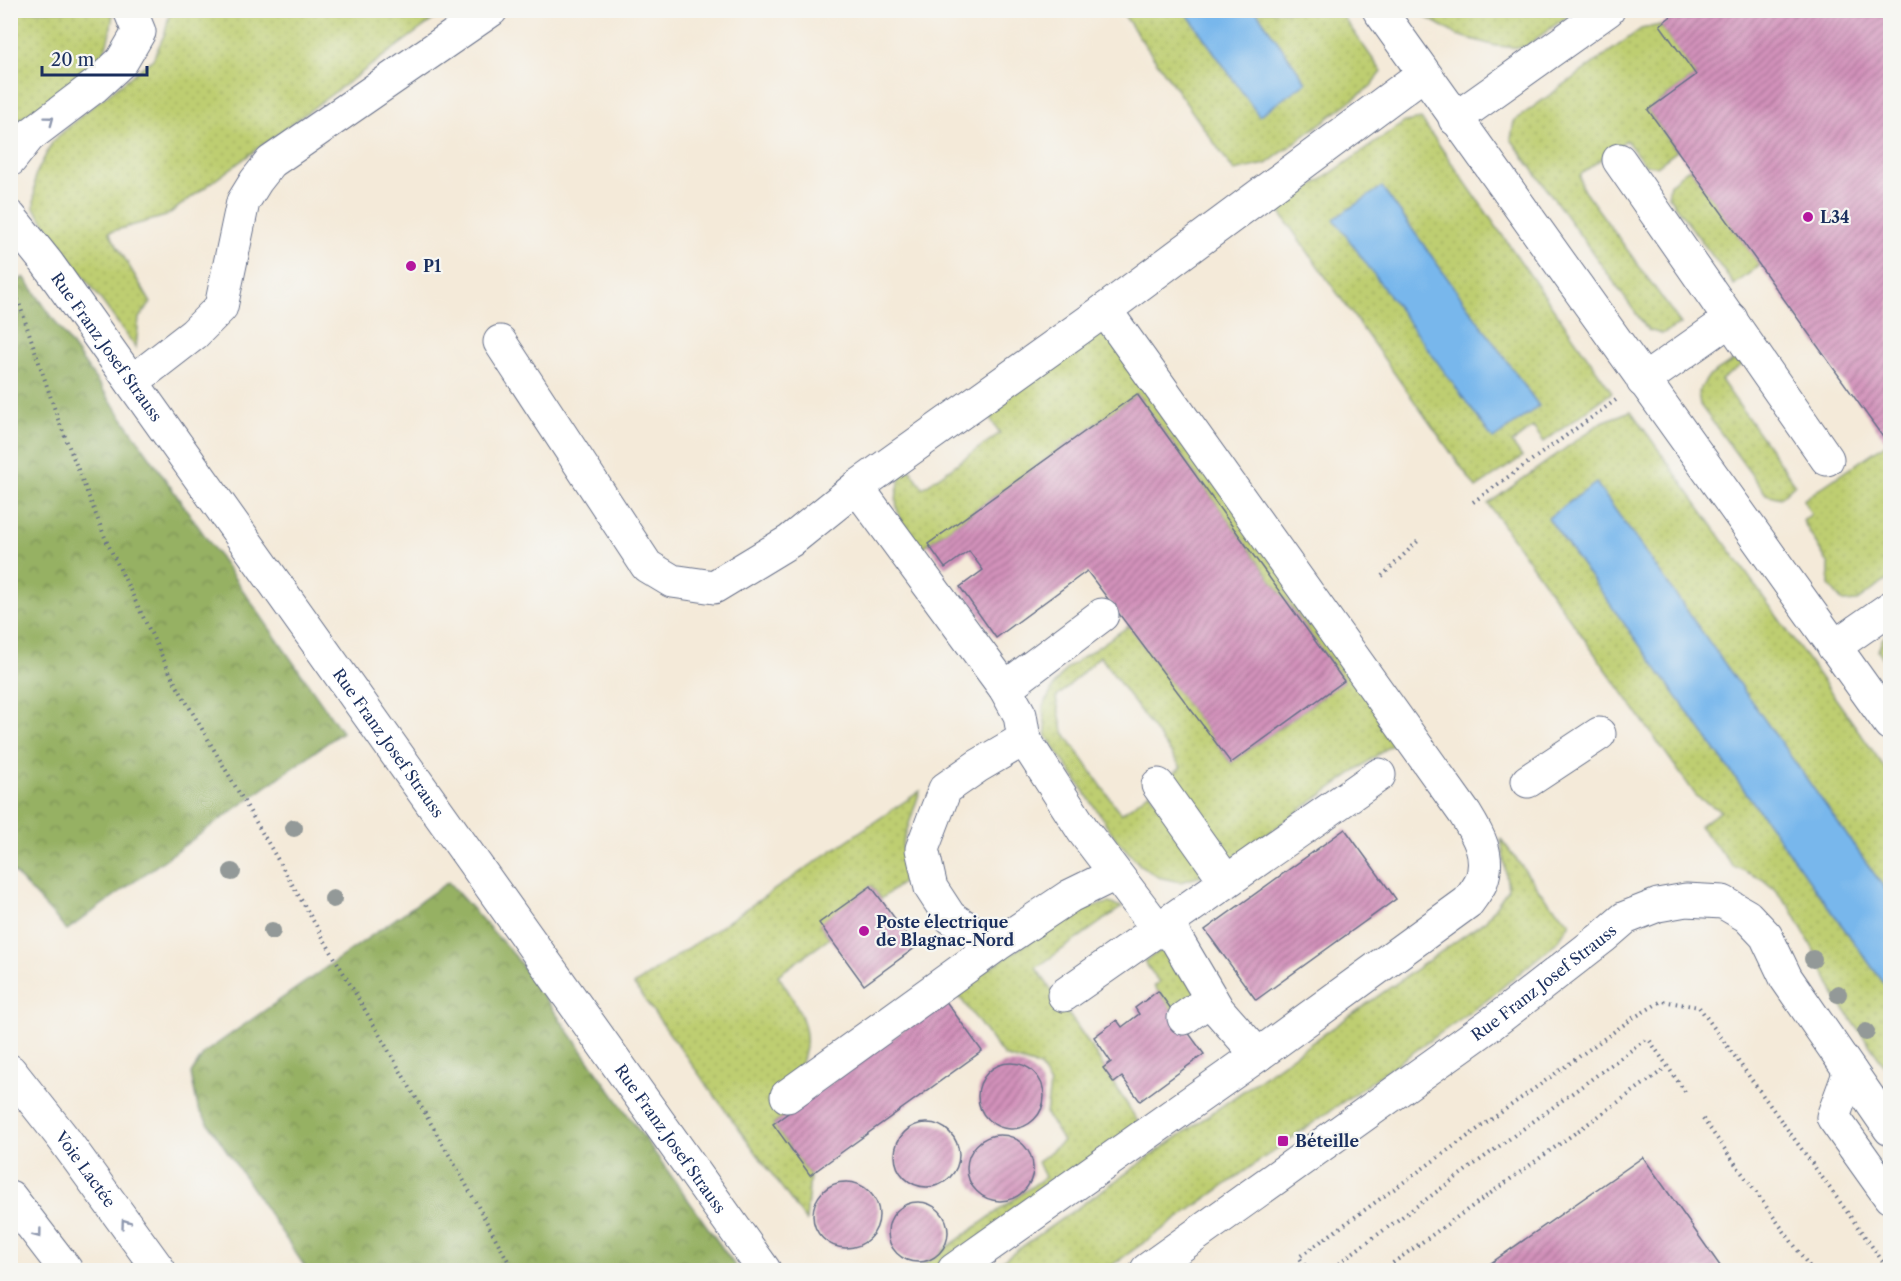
<svg xmlns="http://www.w3.org/2000/svg" width="1901" height="1281" viewBox="0 0 1901 1281" font-family="'Libre Caslon Text',serif">
  <style>
    .grass { fill: url(#grass-dots); stroke: #6c7e68; stroke-width: 1.5; fill-rule: evenodd }
    .forest { fill: url(#forest-crowns); stroke: #587060; stroke-width: 1.5 }
    .water { fill: #78b7ec; stroke: #4a73a5; stroke-width: 1.5 }
    .building { fill: url(#building-hatch) }
    .lines { fill: none; stroke-linecap: round; stroke-linejoin: round }
    .minor-casing { stroke: #677089; stroke-width: 35 }
    .highway-casing { stroke: #677089; stroke-width: 35 }
    .path { stroke: #677089; stroke-width: 4; stroke-dasharray: 1.5 4.5; stroke-linecap: butt }
    .minor { stroke: #fff; stroke-width: 33 }
    .highway { stroke: #fff; stroke-width: 33 }
    .tree { fill: #939998 }
    .oneway { stroke: #8d97ae }
    .poi-dot { fill: #b5179e; stroke: #f6f6f2; stroke-width: 2 }
    .labels { text-anchor: middle; stroke-width: 4.5; stroke-linejoin: round; paint-order: stroke }
    .poi-label { font-size: 16px; font-weight: bold; fill: #1b2f5e; stroke: #f6f6f2; text-anchor: start }
    .street-label { font-size: 16px; fill: #1b2f5e; stroke: #f6f6f2 }
  </style>
  <defs>
    <pattern id="grass-dots" width="8" height="8" patternUnits="userSpaceOnUse" patternTransform="scale(1.5)"><rect width="8" height="8" fill="#bece71"/><path d="M2 2h.1M6 6h.1" fill="none" stroke="#a3b164" stroke-width="1.8" stroke-linecap="round"/></pattern>
    <pattern id="forest-crowns" width="20" height="18" patternUnits="userSpaceOnUse" patternTransform="scale(1.5)"><rect width="20" height="18" fill="#96b163"/><path d="M2 6a3 3 0 1 1 6 0M12 15a3 3 0 1 1 6 0" fill="none" stroke="#7a9055"/></pattern>
    <pattern id="building-hatch" width="6" height="6" patternUnits="userSpaceOnUse" patternTransform="scale(1.5)"><rect width="6" height="6" fill="#d291ba"/><path d="M-1 1l2-2M0 6l6-6M5 7l2-2" fill="none" stroke="#aa779a"/></pattern>
  </defs>
  <rect width="100%" height="100%" fill="#f6f6f2"/>
  <filter id="ink" filterUnits="userSpaceOnUse"><feTurbulence type="fractalNoise" baseFrequency=".0167" numOctaves="2"/><feDisplacementMap in="SourceGraphic" scale="12" xChannelSelector="R" yChannelSelector="G"/><feConvolveMatrix kernelMatrix="1 2 1 2 8 2 1 2 1" color-interpolation-filters="sRGB"/></filter>
  <filter id="wash" filterUnits="userSpaceOnUse"><feTurbulence type="fractalNoise" baseFrequency=".008" numOctaves="4" result="noise"/><feDisplacementMap in="SourceGraphic" scale="24" xChannelSelector="R" yChannelSelector="G"/><feGaussianBlur stdDeviation="1.35" result="paint"/><feColorMatrix in="noise" values="0 0 0 0 0 0 0 0 0 0 0 0 0 0 0 0 0 1.4 0 .05"/><feComposite in="paint" operator="in"/></filter>
  <g filter="url(#wash)">
    <rect width="100%" height="100%" fill="#f4ead9"/>
    <path class="grass" d="M11 11H112L113 14C111 28 109 42 103 55 91 78 39 107 17 122L11 130Z
      M170 11H445L166 216 109 232 151 303 139 318 136 348 34 208 35 176 53 141 83 114 153 59 165 33Z
      M1121 11H1185L1259 115 1306 82 1256 11H1339L1382 72 1371 86 1266 164 1234 171Z
      M1415 11H1575L1523 48 1496 46 1457 35Z
      M1660 25 1696 75 1648 110 1677 151 1657 166 1645 165 1626 140 1580 175 1581 186 1681 324 1662 334 1648 330 1511 139 1514 121 1641 29Z
      M1421 119 1612 392 1544 442 1533 427 1512 443 1522 457 1476 488 1278 210 1405 122ZM1382 187 1539 406 1493 438 1335 219Z
      M1690 168 1760 265 1734 285 1668 196 1670 184Z
      M1104 324 1401 738 1228 862 1166 779 1181 767 1100 656 1056 698 1063 731 1121 814 1150 792 1209 874 1180 882 1158 877 1140 865 1117 840 1047 737 1043 708 1054 685 1067 668 1129 626 1231 763 1344 681 1137 394 918 551C899 517 886 503 907 465L923 488 1000 433 984 410Z
      M1734 360 1743 364 1721 380 1795 484 1780 498 1766 494 1700 405 1698 392 1708 377Z
      M1631 411 1890 775V896L1596 483 1548 518 1890 992V1074L1837 999 1812 947 1790 907 1774 889 1762 879 1733 866 1699 826 1721 811 1697 797 1488 504 1602 422Z
      M1887 443 1890 447V578L1857 601 1843 602 1829 585V565L1803 521 1811 514 1803 500Z
      M1890 633V669L1878 651 1883 638Z
      M920 791 902 845 910 877 881 899 871 886 820 924 830 938 778 975C797 1005 821 1038 795 1073 788 1081 779 1088 771 1096L785 1115 773 1124 810 1175 806 1221 634 985Z
      M1501 839 1546 899 1570 923 1558 941 1487 1000 1105 1270H989L1486 920 1508 889Z
      M1109 903 1122 907 1036 968 1084 1036 1142 1128 944 1270H916L1045 1177 1038 1162 1063 1141 1046 1114 1050 1085 1040 1067 1004 1056 955 991 1079 909Z
      M1167 947 1200 992 1175 1015 1154 986 1159 982 1144 961Z"/>
    <path class="forest" d="M24 277 342 732 67 930 11 869 10 286Z
      M448 882 515 956 738 1270H307L198 1108 191 1074 204 1053Z"/>
    <path class="water" d="M1185 11H1256L1306 82 1259 116Z
      M1382 187 1539 406 1493 439 1334 219Z
      M1596 483 1890 896V992L1548 518Z"/>
    <g id="blocks">
      <path class="building" d="M1679 10H1890V447L1648 110 1696 75 1660 25Z
        M1137 394 1344 681 1231 763 1087 571 996 638 960 587 983 570 969 551 945 568 928 544Z
        M1345 829 1396 899 1256 1000 1205 930Z
        M871 886 916 947 864 985 819 923Z
        M1158 991 1204 1054 1140 1101 1122 1077 1114 1083 1103 1068 1111 1062 1094 1037 1117 1020 1122 1027 1139 1014 1135 1008Z
        M945 1000 982 1051 810 1175 773 1124Z
        M978 1096a33 33 0 1 1 66 0a33 33 0 1 1-66 0Z
        M895 1155a32 32 0 1 1 64 0a32 32 0 1 1-64 0Z
        M967 1168a33 33 0 1 1 66 0a33 33 0 1 1-66 0Z
        M1643 1157 1723 1270H1481Z
        M813 1215a33 33 0 1 1 66 0a33 33 0 1 1-66 0Z
        M888 1232a30 30 0 1 1 60 0a30 30 0 1 1-60 0Z"/>
    </g>
  </g>
  <g filter="url(#ink)">
    <use href="#blocks" fill-opacity="0" stroke="#677089" stroke-width="1.5"/>
    <g class="lines">
      <g class="minor-casing">
        <g id="minor">
          <path d="M1379 10 1890 724"/>
          <path d="M1455 119 1608 10"/>
          <path d="M10 160 29 136 95 86 122 61 139 32 130 10"/>
          <path d="M1619 160 1827 459"/>
          <path id="s1" d="M10 217 47 263 764 1270"/>
          <path d="M500 342 647 566 672 581 714 587 790 541 857 487 1105 310 1423 74"/>
          <path d="M1643 381 1731 319"/>
          <path d="M132 382 194 334 221 307 243 202 256 181 271 162 491 10"/>
          <path d="M857 487 1005 688 1020 715 1024 739 1084 832 1158 929 1175 937 1218 1010 1258 1055"/>
          <path d="M1834 647 1890 608"/>
          <path d="M1005 688 1102 615"/>
          <path d="M1528 781 1599 734"/>
          <path d="M1158 785 1226 881"/>
          <path d="M995 946 950 917 931 888 922 849 945 789 978 766 1024 739"/>
          <path d="M1064 995 1379 775"/>
          <path d="M1184 1018 1211 999"/>
          <path d="M1850 1071 1833 1117 1890 1197"/>
          <path d="M787 1096 995 946 1070 896 1115 874"/>
          <path d="M954 1270 1258 1055 1468 902C1472 896 1478 889 1481 882 1491 856 1478 835 1465 814L1105 310"/>
          <path id="s2" d="M1147 1270 1491 1024 1603 937 1625 918 1658 905 1686 900 1723 902 1747 916 1766 936 1786 978 1890 1129"/>
        </g>
      </g>
      <g class="highway-casing">
        <g id="highway">
          <path id="s3" d="M10 1071 63 1138 159 1270"/>
          <path d="M10 1197 66 1270"/>
        </g>
      </g>
      <path class="path" d="M854 14 859 10
        M10 283 15 291 58 419 106 540 173 679 459 1172 513 1270
        M1473 502 1616 400
        M1382 576 1419 540
        M1650 1041 1686 1093
        M1703 1119 1812 1270
        M1308 1270 1299 1257 1633 1018 1662 1001 1699 1007 1889 1270
        M1329 1270 1648 1038
        M1383 1270 1666 1068"/>
      <use href="#minor" class="minor"/>
      <use href="#highway" class="highway"/>
    </g>
    <g class="tree">
      <circle cx="294" cy="828" r="9"/>
      <circle cx="232" cy="872" r="9"/>
      <circle cx="333" cy="899" r="9"/>
      <circle cx="272" cy="931" r="9"/>
      <circle cx="1813" cy="959" r="9"/>
      <circle cx="1838" cy="994" r="9"/>
      <circle cx="1866" cy="1032" r="9"/>
    </g>
    <defs><path id="oneway-chevron" d="M-2-3.5L2.5 0L-2 3.5" fill="none" stroke-width="1.6" stroke-linecap="round" stroke-linejoin="round" transform="scale(1.5)"/></defs>
    <g class="oneway">
      <use href="#oneway-chevron" transform="translate(50 120) rotate(-37)"/>
      <use href="#oneway-chevron" transform="translate(125 1223) rotate(-126)"/>
      <use href="#oneway-chevron" transform="translate(38 1234) rotate(53)"/>
    </g>
  </g>
  <g class="poi-dot">
    <circle cx="1808" cy="217" r="6"/>
    <circle cx="411" cy="266" r="6"/>
    <circle cx="864" cy="931" r="6"/>
    <rect x="1277" y="1135" width="12" height="12" rx="3"/>
  </g>
  <g class="labels">
    <g class="poi-label">
      <text x="1820" y="223">L34</text>
      <text x="423" y="272">P1</text>
      <text x="876" y="928">Poste électrique<tspan x="876" dy="18">de Blagnac-Nord</tspan></text>
      <text x="1295" y="1147">Béteille</text>
    </g>
    <g class="street-label">
      <text dy="6" stroke="none"><textPath href="#s1" startOffset="162">Rue Franz Josef Strauss</textPath></text>
      <text dy="6" stroke="none"><textPath href="#s1" startOffset="648">Rue Franz Josef Strauss</textPath></text>
      <text dy="6" stroke="none"><textPath href="#s2" startOffset="490">Rue Franz Josef Strauss</textPath></text>
      <text dy="6" stroke="none"><textPath href="#s1" startOffset="1134">Rue Franz Josef Strauss</textPath></text>
      <text dy="6" stroke="none"><textPath href="#s3" startOffset="124">Voie Lactée</textPath></text>
    </g>
  </g>
  <rect width="1901" height="1281" fill="none" stroke="#f6f6f2" stroke-width="36"/>
  <path d="M42 66v9h105v-9" fill="none" stroke="#1b2f5e" stroke-width="3"/>
  <text x="51" y="66" font-size="18" fill="#1b2f5e" stroke="#f6f6f2" stroke-width="4.5" paint-order="stroke">20 m</text>
</svg>
